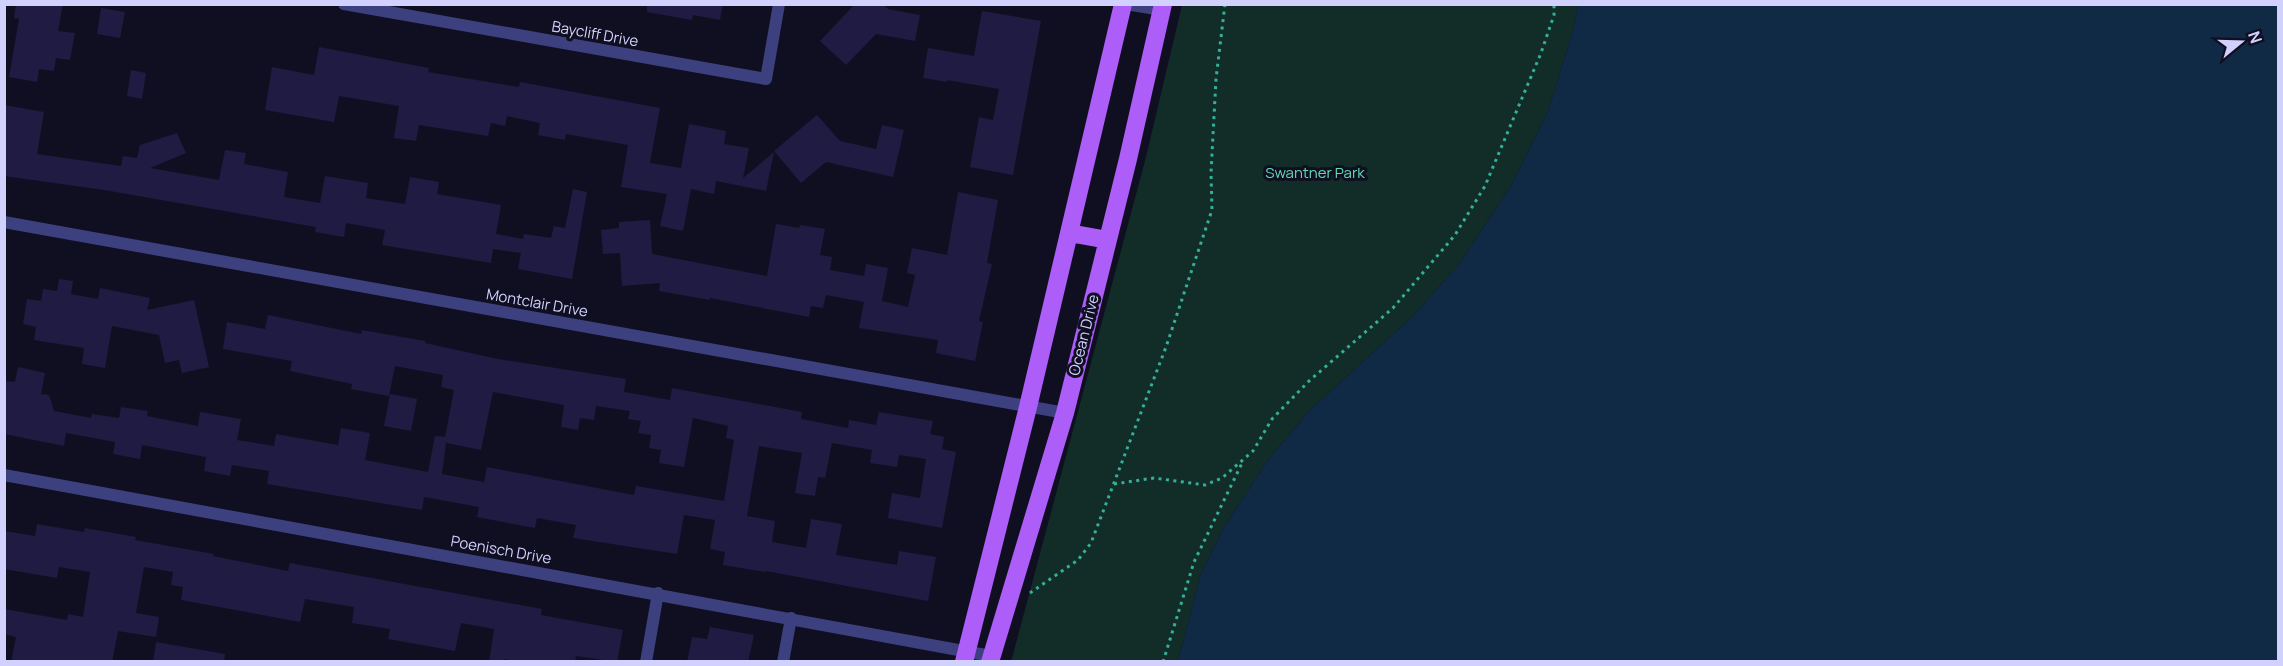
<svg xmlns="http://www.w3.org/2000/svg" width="2283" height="666" viewBox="0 0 2283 666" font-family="Manrope,sans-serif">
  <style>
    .green { fill: #122c28 }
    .water { fill: #102945 }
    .building { fill: #1f1b42; fill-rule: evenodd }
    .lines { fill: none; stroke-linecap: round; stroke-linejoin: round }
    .path { stroke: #34af9a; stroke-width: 3; stroke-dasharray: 3 4.5; stroke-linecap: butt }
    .street { stroke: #3c407f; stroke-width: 12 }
    .primary { stroke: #ad5df8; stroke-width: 18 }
    .labels { text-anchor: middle; stroke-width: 6; stroke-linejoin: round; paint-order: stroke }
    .street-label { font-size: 15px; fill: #d2d1fd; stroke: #100f22 }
    .park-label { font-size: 15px; fill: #61daae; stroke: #100f22 }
  </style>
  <rect width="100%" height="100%" fill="#100f22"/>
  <path class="green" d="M1182 5H1578L1573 31 1548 111 1511 186 1460 263 1413 316 1310 410 1268 460 1224 527 1201 574 1178 661 1011 662 1146 157Z"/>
  <path class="water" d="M1578 5H2278V661H1178L1201 574 1224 527 1268 460 1310 410 1413 316 1460 263 1511 186 1548 111 1573 31Z"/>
  <path class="building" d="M16 4H63L58 31 75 33 70 60 56 58 54 71 39 69 37 82 9 77 19 19 14 18Z
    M647 4H723L720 20 693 15 692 20 647 12Z
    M855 4H883L888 9 920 15 915 41 876 34 846 65 820 41Z
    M101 8 125 12 120 38 97 34Z
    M982 11 1041 21 1013 175 970 167 979 117 993 120 999 89 947 80V82L923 78 928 48 974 56Z
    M319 47 429 68 428 72 519 87 520 82 660 108 650 163 681 168 689 124 726 131 724 144 749 148 743 178 774 152 766 191 716 181 714 194 691 189 683 231 660 226 667 194 621 187 628 145 566 134 565 140 538 135 540 123 507 116 505 126 491 123 488 136 419 125 416 141 394 138 399 106 339 96 334 122 265 110 272 67 314 75Z
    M131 70 146 73 142 99 127 96Z
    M4 105 44 112 37 154 121 166 123 156 137 158 140 145 177 133 186 153 150 168 219 180 225 150 246 153 244 164 288 172 284 197 320 203 325 176 368 183 366 198 405 204 410 177 439 182 437 194 501 205 496 234 523 239 524 234 551 238 554 226 565 228 573 189 587 192 572 279 518 269 521 253 493 249 491 263 382 245 385 230 346 223 344 237 315 232 316 227 104 190 4 176Z
    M817 115 840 141 876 149 882 125 904 130 893 177 826 162 801 183 774 151Z
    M958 192 998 200 987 263 992 264 979 321 983 322 975 361 936 353 938 340 859 328 864 302 826 295 823 308 811 306 809 317 710 298V300L659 291 660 283 622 286 620 253 603 254 601 230 619 228V222L650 220 652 254 767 276 776 224 799 228 800 225 825 229 820 255 832 257 830 270 864 276 866 264 888 268 882 301 908 307 915 275 907 273 912 248 947 255Z
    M59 279 73 281 71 294 98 299 100 288 150 298 147 310 194 300 209 367 182 373 179 360 165 363 159 335 112 326 105 368 82 364 84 348 34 340 36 327 23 324 27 299 41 301 43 289 57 291Z
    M268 315 361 334 362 330 425 341V343L498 359 626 379 624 392 670 400 672 388 802 412 801 419 848 428 849 420 876 425 879 412 933 421 930 434 944 437 942 449 956 452 942 528 888 518 892 493 920 498 926 459 899 455 897 467 870 463 872 450 832 443 825 478 818 477 815 496 795 493 802 453 759 446 747 516 775 521 772 542 806 548 811 519 842 524 836 555 897 565 899 551 936 557 928 601 766 571V572L723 565 725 552 710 549 715 520 684 515 677 554 573 538 576 525 537 518 535 528 477 517 479 507 424 497 422 510 267 484 269 471 232 465 230 476 204 471 206 457 142 445 140 459 113 454 115 442 66 433 64 446 4 434V381L15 382 18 367 45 373 41 394 49 395 54 411 91 418 92 414 119 418 121 407 148 411 147 416 198 426 200 412 241 419 237 440 274 446 276 434 338 445 341 428 370 433 365 460 428 472 435 436 445 437 454 390 441 387 443 375 395 366 389 396 351 389 352 384 290 371 292 361 223 349 227 322 265 329ZM493 392 564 405 561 427 578 430 580 418 594 420 596 406 630 411 628 419 641 421 638 433 651 435 649 448 661 450 659 463 684 467 693 418 728 426 726 438 734 440 724 501 636 486 634 495 487 467 484 482 442 474 446 443 481 450Z
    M390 394 417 399 411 431 384 426Z
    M37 524 84 532 85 528 136 537 135 540 214 554 213 556 288 571 290 563 542 609 541 615 623 630 617 662 576 656 575 662H519L504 659V662H489L494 629 461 623 455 651 388 639 390 629 352 623 354 607 305 599 300 622 181 600 183 587 171 585 173 572 144 567 136 613 159 617 156 637 118 631 112 662H11L16 637 4 634V609L67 620 68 614 83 617 90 572 59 567 57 578 4 569V531L35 536Z
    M710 627 754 635 748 662H687L692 637 707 639Z
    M156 642 225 654 224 662H153Z"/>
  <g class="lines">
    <path class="path" d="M1114 484 1154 478 1205 485 1222 478 1253 451 1272 419 1309 381 1393 308 1455 235 1485 186 1541 53 1554 15V4
      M1030 593 1078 560 1091 543 1166 347 1212 210 1211 173 1216 79 1225 4
      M1163 662 1194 562 1243 461"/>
    <path class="street" d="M344 4 766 79 779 4
      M1126 4 1162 10
      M4 222 1065 413
      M4 475 991 656
      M646 662 658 593
      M783 662 791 618"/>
    <path class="primary" d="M1069 233 1108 240
      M964 662 1028 407 1123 4
      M990 662 1065 413 1128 159 1163 4"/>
  </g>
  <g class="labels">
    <g class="street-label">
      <text transform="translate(595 34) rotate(10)" y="5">Baycliff Drive</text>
      <text transform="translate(537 303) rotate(10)" y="5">Montclair Drive</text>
      <text transform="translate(1084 335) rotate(-76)" y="5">Ocean Drive</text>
      <text transform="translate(501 550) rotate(10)" y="5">Poenisch Drive</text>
    </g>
    <g class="park-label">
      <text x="1315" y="178">Swantner Park</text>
    </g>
  </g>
  <rect width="2283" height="666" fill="none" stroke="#d2d1fd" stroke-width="12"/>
  <g transform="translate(2241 42) rotate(71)" stroke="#100f22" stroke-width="4.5" paint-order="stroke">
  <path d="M0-4.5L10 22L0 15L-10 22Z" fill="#d2d1fd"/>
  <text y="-9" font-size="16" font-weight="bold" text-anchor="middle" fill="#d2d1fd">N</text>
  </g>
</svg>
